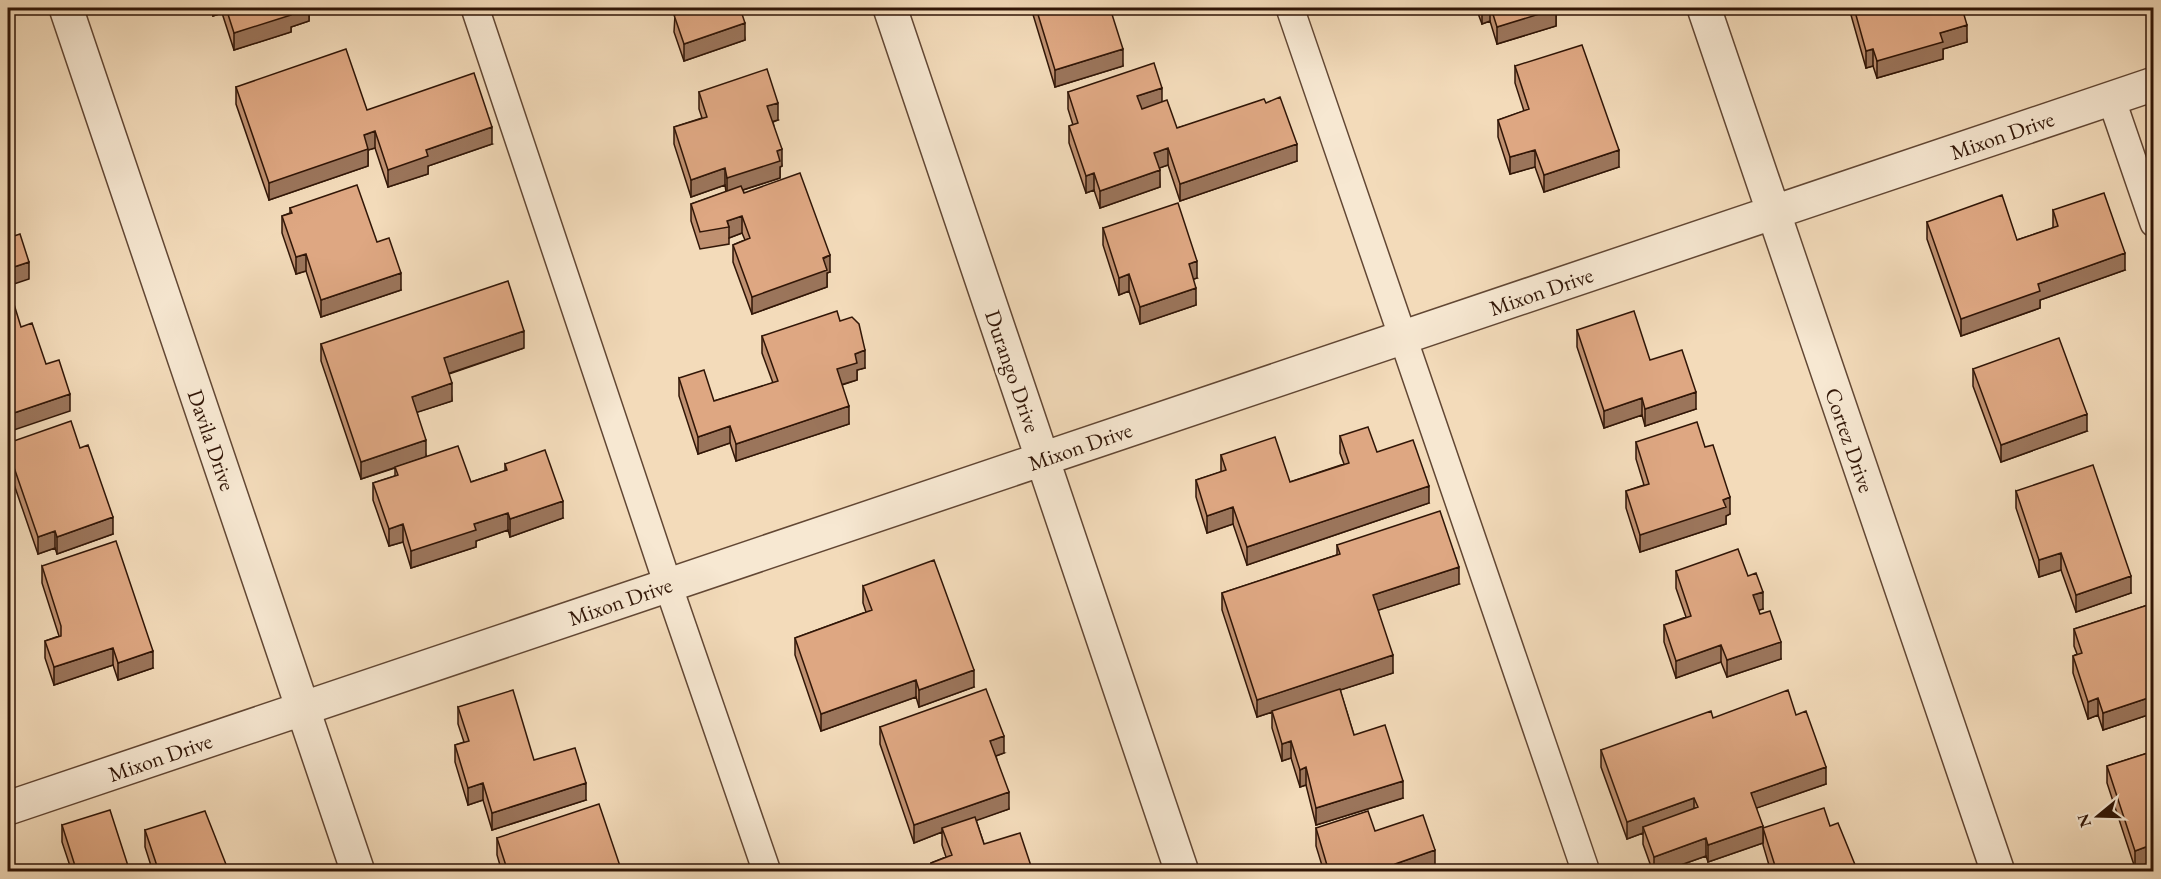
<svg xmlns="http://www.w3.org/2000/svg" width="2161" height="879" viewBox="0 0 2161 879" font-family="'EB Garamond',serif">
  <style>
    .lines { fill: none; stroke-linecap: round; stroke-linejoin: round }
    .lane-casing { stroke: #624734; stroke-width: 30 }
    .street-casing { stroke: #624734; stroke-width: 36 }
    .lane { stroke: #f7e8d2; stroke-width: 27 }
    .street { stroke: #f7e8d2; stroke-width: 33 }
    .wall { fill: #bf9070; stroke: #311607; stroke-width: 1.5 }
    .shaded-wall { fill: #9b755b; stroke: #311607; stroke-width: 1.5 }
    .building { fill: #dea782; stroke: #311607; stroke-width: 1.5 }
    .labels { text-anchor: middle; stroke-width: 5; stroke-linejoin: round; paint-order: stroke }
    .street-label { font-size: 22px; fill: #311607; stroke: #f7e8d2 }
  </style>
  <rect width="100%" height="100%" fill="#f3dbba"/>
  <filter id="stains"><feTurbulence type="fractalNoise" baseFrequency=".00333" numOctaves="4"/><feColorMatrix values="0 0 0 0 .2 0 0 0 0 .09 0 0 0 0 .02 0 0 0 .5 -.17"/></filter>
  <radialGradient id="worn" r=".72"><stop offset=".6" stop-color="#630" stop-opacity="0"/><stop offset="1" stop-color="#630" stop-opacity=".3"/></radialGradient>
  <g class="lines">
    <g class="lane-casing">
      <path id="lane" d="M475 8 668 585 767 872
        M1290 8 1586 872
        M2111 98 2154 223"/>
    </g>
    <g class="street-casing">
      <path id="street" d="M66 8 358 872
        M890 8 1182 872
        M1704 8 1998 872
        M8 808 2154 84"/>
    </g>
    <use href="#lane" class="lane"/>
    <use href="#street" class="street"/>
  </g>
  <path class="wall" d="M211 8H309V21L291 27V32L234 50 222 13 213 16Z
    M672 8H740L745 40 684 61 674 32 675 15Z
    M1031 8H1110L1123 66 1055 87Z
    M1476 8H1559L1556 9V26L1497 44 1490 21 1482 24Z
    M1849 8H1962L1967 42 1943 49V59L1877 78 1873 66 1866 68Z
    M1515 66 1619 167 1544 192 1535 167 1510 174 1498 137V120L1524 111 1515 83Z
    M236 87 367 110 492 144 428 166V174L388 187 375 148 368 150V166L269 200 236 104Z
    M699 92 778 120 773 122 782 166 780 167V178L743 190 744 193 830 272 827 273V287L752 314 733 262V245L745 240 742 233 729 238V244L700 249 691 221V204L726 192 725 185 691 197 674 144V127L702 118 699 109Z
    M1068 92 1162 102 1177 128 1266 103 1297 161 1180 201 1168 165 1159 168 1160 187 1100 208 1094 190 1086 193 1069 143V126L1073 125 1068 109Z
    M290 208 377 242 401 290 321 317 306 271 296 274 282 233V216L290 213Z
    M2053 210 2125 270 2040 300V308L1961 336 1927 239V222L2017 240 2053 228Z
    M1103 228 1197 278 1193 279 1196 305 1140 324 1129 291 1119 295 1103 245Z
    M840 321 865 368 857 370V380L842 385 849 424 736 461 730 443 698 454 679 396V378L714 401 773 383 762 353V336Z
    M1577 330 1650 360 1696 409 1645 426 1642 415 1604 428 1577 347Z
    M321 344 524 348 449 374 452 401 417 412 426 456 471 482 505 471V464L563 518 510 537 508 530 476 541V547L411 568 403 542 389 546 373 500V483L395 476V468L361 479 321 361Z
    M1973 369 2087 431 2001 462 1973 386Z
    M1340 436 1377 452 1429 503 1247 565 1233 524 1207 533 1196 497V480L1221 472V455L1290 482 1344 464 1340 453Z
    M1636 442 1705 447 1730 514 1726 516V524L1640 552 1626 508V491L1644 485 1636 459Z
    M8 443 80 448 113 534 57 554 55 548 38 554 8 467Z
    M2016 491 2131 593 2076 612 2061 570 2039 577 2016 508Z
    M1337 545 1459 584 1378 610 1393 673 1340 690 1354 735 1403 798 1316 825 1306 785 1300 787 1291 758 1282 761 1272 728V712L1257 717 1222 610V593L1337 555Z
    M42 566 153 668 118 680 113 665 54 685 45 658V641L59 636 42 583Z
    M1676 571 1748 576 1763 609 1758 610 1781 659 1727 677 1721 662 1676 678 1664 642V625L1686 617 1676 588Z
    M863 586 974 687 919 707 916 697 821 731 795 655V638L866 612 863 603Z
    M2154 603V713L2103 730 2098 715 2088 719 2073 673V656L2077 654 2074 646V629Z
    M458 707 534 760 586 800 492 830 483 800 468 805 455 762V745L464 742 458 724Z
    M1796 715 1826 784 1756 808 1763 843 1708 862 1706 856 1661 872H1653L1643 844V833L1627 839 1601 767V750Z
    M880 727 1004 753 996 756 1009 809 976 820 984 844 1033 872H931V863L946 857 942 845V832L914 843 880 744Z
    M2154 751V869L2151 862 2135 868 2107 783V766Z
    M62 825 130 872H72L62 842Z
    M1830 826 1858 872H1771L1763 845V828Z
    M1316 828 1375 831 1435 867 1423 872H1324L1316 846Z
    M145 830 229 872H153L145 847Z
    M497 838 620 872H502L497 855Z"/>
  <path class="shaded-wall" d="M213 8H222V13L213 16Z
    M298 8H309V21L291 27V32L234 50V33Z
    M1482 8H1490V21L1482 24Z
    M1551 8H1559L1556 9V26L1497 44V27Z
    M745 23V40L684 61V44Z
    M1967 25V42L1943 49V59L1877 78V61L1940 33Z
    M1123 49V66L1055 87V70Z
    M1873 49V66L1866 68V51Z
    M1162 88V105L1137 113V96Z
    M778 103V120L767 123V106Z
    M492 127V144L428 166V174L388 187V170L426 150Z
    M375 131V148L368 150V166L269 200V183L364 135Z
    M1297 144V161L1180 201V184Z
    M1168 148V165L1154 170V153Z
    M782 149V166L780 167V178L727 195V178L777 151Z
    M1535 150V167L1510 174V157Z
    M1619 150V167L1544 192V175Z
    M725 168V185L691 197V180Z
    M1160 170V187L1100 208V191Z
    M1094 173V190L1086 193V176Z
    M742 216V233L729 238V227L727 221Z
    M2125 253V270L2040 300V308L1961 336V319L2038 284Z
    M306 254V271L296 274V257Z
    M830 255V272L827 273V287L752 314V297Z
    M1197 261V278L1189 281V264Z
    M29 262V279L8 286V269Z
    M401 273V290L321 317V300Z
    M1129 274V291L1119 295V278Z
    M1196 288V305L1140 324V307Z
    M524 331V348L444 375V358Z
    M865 350V368L857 370V380L837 386V369L855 354Z
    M452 383V401L412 414V397Z
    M1696 392V409L1645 426V409Z
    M70 394V411L8 432V415Z
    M1642 398V415L1604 428V411Z
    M849 406V424L736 461V444Z
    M2087 414V431L2001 462V445Z
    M730 426V443L698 454V437Z
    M426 440V457L361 479V462Z
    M1429 486V503L1247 565V547Z
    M1730 497V514L1726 516V524L1640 552V535Z
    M563 501V518L510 537V519Z
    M1233 507V524L1207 533V516Z
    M508 513V530L476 541V547L411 568V551L474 524Z
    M113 517V534L57 554V537Z
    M403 524V542L389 546V529Z
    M55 531V548L38 554V537Z
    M2061 553V570L2039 577V560Z
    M1459 567V584L1373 612V595Z
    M2131 576V593L2076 612V595Z
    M1763 592V609L1753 612V595Z
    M1781 642V659L1727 677V660Z
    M1721 645V662L1676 678V661Z
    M113 648V665L54 685V667Z
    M153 651V668L118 680V663Z
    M1393 655V673L1257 717V700Z
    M974 670V687L919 707V690Z
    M916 680V697L821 731V714Z
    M2154 696V713L2103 730V713Z
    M2098 698V715L2088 719V702Z
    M1004 736V753L990 758V741Z
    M1291 741V758L1282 761V744Z
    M1306 767V785L1300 787V770Z
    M1826 767V784L1751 810V793Z
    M1403 781V798L1316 825V808Z
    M483 783V800L468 805V788Z
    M586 783V800L492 830V813Z
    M1009 792V809L944 832 942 828V832L914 843V825Z
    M1694 798V815L1643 827V833L1627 839V822Z
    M1763 826V843L1708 862V845Z
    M1706 838V856L1661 872H1654V857Z
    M2151 845V862L2135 868V851Z
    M1435 850V867L1423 872H1395V864Z
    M620 866V872H607V871Z"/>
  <path class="building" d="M226 8H298L289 10 291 15 234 33Z
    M678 8H740L745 23 684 44 674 15 680 13Z
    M1036 8H1110L1123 49 1055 70Z
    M1491 8H1555L1556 9 1497 27Z
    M1854 8H1962L1967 25 1940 33 1943 42 1877 61 1873 49 1866 51Z
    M1582 45 1619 150 1544 175 1535 150 1510 157 1498 120 1529 109 1515 66Z
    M346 49 367 110 474 73 492 127 426 150 428 156 388 170 375 131 364 135 368 149 269 183 236 87Z
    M1154 63 1162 88 1137 96 1142 109 1167 100 1177 128 1264 99 1266 103 1280 97 1297 144 1180 184 1168 148 1154 153 1160 170 1100 191 1094 173 1086 176 1069 126 1078 123 1068 92Z
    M767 69 778 103 767 106 782 149 777 151 780 161 727 178 725 168 691 180 674 127 707 117 699 92Z
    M800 173 830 255 823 258 827 270 752 297 733 245 750 238 742 216 727 221 729 227 700 232 691 204 741 186 744 193Z
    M357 185 377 242 389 238 401 273 321 300 306 254 296 257 282 216 292 213 290 208Z
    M2104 193 2125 253 2038 284 2040 291 1961 319 1927 222 2002 195 2017 240 2058 226 2053 210Z
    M1178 203 1197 261 1189 264 1196 288 1140 307 1129 274 1119 278 1103 228Z
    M20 234 29 262 8 269V238Z
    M508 281 524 331 444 358 452 383 412 397 426 440 361 462 321 344Z
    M13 301 21 327 32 323 46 364 59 360 70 394 8 415V303Z
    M837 311 840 321 852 317 859 324 865 350 855 354 857 363 837 369 849 406 736 444 730 426 698 437 679 378 704 370 714 401 778 381 762 336Z
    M1634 311 1650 360 1682 350 1696 392 1645 409 1642 398 1604 411 1577 330Z
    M2059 338 2087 414 2001 445 1973 369Z
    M71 421 80 448 88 445 113 517 57 537 55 531 38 537 8 450V443Z
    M1697 422 1705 447 1713 445 1730 497 1723 500 1726 507 1640 535 1626 491 1649 484 1636 442Z
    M1368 427 1377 452 1413 440 1429 486 1247 547 1233 507 1207 516 1196 480 1226 470 1221 455 1275 437 1290 482 1349 463 1340 436Z
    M458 446 471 482 507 470 505 464 545 450 563 501 510 519 508 513 474 524 476 530 411 551 403 524 389 529 373 483 398 475 395 467Z
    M2093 465 2131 576 2076 595 2061 553 2039 560 2016 491Z
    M1440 511 1459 567 1373 595 1393 655 1257 700 1222 593 1340 554 1337 545Z
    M116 541 153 651 118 663 113 648 54 667 45 641 61 636V626L42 566Z
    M1738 549 1748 576 1756 573 1763 592 1753 595 1760 614 1770 611 1781 642 1727 660 1721 645 1676 661 1664 625 1691 616 1676 571Z
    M934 560 974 670 919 690 916 680 821 714 795 638 872 610 863 586Z
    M2154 603V696L2103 713 2098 698 2088 702 2073 656 2082 653 2074 629Z
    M986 689 1004 736 990 741 1009 792 914 825 880 727Z
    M1340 689 1354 735 1385 725 1403 781 1316 808 1306 767 1300 770 1291 741 1282 744 1272 711Z
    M513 690 534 760 575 748 586 783 492 813 483 783 468 788 455 745 469 741 458 707Z
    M1788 690 1796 715 1806 711 1826 767 1751 793 1763 826 1708 845 1706 838 1654 857 1643 827 1698 807 1694 798 1627 822 1601 750 1711 711 1713 718Z
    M2154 751V852L2151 845 2135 851 2107 766Z
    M599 804 620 866 607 871 608 872H508L497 838Z
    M1824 808 1830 826 1838 823 1858 872H1777L1763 828Z
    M110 810 130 872H77L62 825Z
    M205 811 229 872H159L145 830Z
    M1368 811 1375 831 1423 815 1435 850 1395 864 1396 872H1329L1316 828Z
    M975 817 984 844 1020 833 1033 872H934L931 863 952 855 942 828Z"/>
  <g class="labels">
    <g class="street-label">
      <text transform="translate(2002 135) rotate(-19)" y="8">Mixon Drive</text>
      <text transform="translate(1541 291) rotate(-19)" y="8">Mixon Drive</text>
      <text transform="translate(1013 371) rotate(71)" y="8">Durango Drive</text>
      <text transform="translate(212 440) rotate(71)" y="8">Davila Drive</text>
      <text transform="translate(1850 440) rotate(71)" y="8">Cortez Drive</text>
      <text transform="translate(1080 446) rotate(-19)" y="8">Mixon Drive</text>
      <text transform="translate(620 601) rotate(-19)" y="8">Mixon Drive</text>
      <text transform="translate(160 757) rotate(-19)" y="8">Mixon Drive</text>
    </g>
  </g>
  <rect width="2161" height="879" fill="none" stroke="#f3dbba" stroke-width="30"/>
  <rect x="9" y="9" width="2143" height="861" fill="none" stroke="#311607" stroke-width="3"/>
  <rect x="15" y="15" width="2131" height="849" fill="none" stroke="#311607" stroke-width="1.5"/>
  <g transform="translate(2098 816) rotate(251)" stroke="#f7e8d2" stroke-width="4.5" paint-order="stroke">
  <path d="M0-4.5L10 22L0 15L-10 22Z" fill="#311607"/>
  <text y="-9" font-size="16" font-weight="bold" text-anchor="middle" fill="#311607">N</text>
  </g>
  <rect width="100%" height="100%" filter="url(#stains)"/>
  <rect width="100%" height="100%" fill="url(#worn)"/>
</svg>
